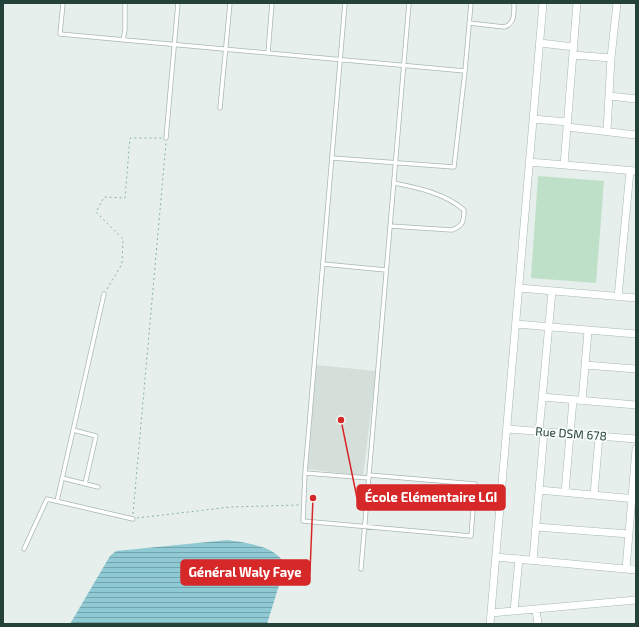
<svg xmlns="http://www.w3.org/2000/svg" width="639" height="627" viewBox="0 0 639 627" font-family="'Exo 2',sans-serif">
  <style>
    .built { fill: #d4dfda }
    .garden { fill: #bfe0c8 }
    .water { fill: url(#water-rules) }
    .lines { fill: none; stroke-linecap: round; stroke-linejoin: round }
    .lane-casing { stroke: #a8b8b2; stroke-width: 5 }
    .street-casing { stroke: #a8b8b2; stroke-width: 8 }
    .path { stroke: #86b3a5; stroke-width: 1; stroke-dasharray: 2 3; stroke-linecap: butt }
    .lane { stroke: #fff; stroke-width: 3.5 }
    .street { stroke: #fff; stroke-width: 7 }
    .labels { text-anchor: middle; stroke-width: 3.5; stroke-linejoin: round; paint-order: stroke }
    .street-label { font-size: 12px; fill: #24423a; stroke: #f7fbf9 }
    .leader { fill: none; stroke: #d62828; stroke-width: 1.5 }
    .callout-dot { fill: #d62828; stroke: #f7fbf9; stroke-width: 1.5 }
    .callout { fill: #d62828; stroke: #d62828; stroke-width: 1.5 }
    .callout-label { font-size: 13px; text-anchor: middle; font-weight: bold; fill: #fff }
  </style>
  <defs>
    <pattern id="water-rules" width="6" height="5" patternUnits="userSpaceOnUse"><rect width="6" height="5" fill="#8ec9d4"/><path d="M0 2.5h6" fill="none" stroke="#74a5ad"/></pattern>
  </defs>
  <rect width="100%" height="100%" fill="#e6efeb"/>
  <path class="built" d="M316 365 376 371 363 476 308 469Z"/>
  <path class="garden" d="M538 176 604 181 596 283 531 278Z"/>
  <path class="water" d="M228 540C246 543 279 546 285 566L267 624H70L110 556 116 551Z"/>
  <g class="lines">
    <g class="lane-casing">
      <path id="lane" d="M63 3 60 34 465 71
        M345 3 305 473 303 521 471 536 475 484 369 475
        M469 23 504 27C515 24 514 13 514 3
        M123 40 125 30V3
        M268 53 272 3
        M220 108 230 3
        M166 138 178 3
        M332 158 454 167 465 71 471 3
        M390 226 452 230C463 226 464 221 464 210 445 193 418 188 394 183
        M323 264 386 270
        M73 430 96 436 85 484
        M305 473 369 478
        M62 478 98 487
        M57 501 104 294
        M24 549 47 499 133 519
        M361 569 409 3"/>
    </g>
    <g class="street-casing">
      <path id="street" d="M540 43 574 47
        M573 55 611 58
        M610 96 636 99
        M533 119 567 122
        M567 127 636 135
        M607 131 611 58 617 3
        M529 162 636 171
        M564 165 577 3
        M519 288 636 298
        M618 297 630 171
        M516 324 636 334
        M585 365 636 369
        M542 397 636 405
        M582 401 588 331
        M507 429 636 439
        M539 432 552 291
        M539 490 636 499
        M565 492 573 400
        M594 495 599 436
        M536 527 629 534
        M496 557 636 570
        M533 560 544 432
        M626 569 636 449
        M536 609 538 624
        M514 611 519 559
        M491 613 636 600
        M490 624 543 3"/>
    </g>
    <path class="path" d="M107 289 122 264 123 239 96 212 104 197 125 198 130 138H162
      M133 514 166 143
      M137 518 231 507 299 505"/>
    <use href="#lane" class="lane"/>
    <use href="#street" class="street"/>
  </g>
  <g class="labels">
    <g class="street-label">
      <text transform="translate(571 434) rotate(4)" y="4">Rue DSM 678</text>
    </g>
  </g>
  <path class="leader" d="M341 420L357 498M313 498L310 572"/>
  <g class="callout-dot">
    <circle cx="341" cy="420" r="4"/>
    <circle cx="313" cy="498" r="4"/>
  </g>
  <g class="callout">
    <rect x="357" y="485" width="148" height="25" rx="4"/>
    <rect x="181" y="560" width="129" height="25" rx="4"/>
  </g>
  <g class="callout-label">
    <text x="431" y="502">École Elémentaire LGI</text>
    <text x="245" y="577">Général Waly Faye</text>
  </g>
  <rect width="639" height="627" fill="none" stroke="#24423a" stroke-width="8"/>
</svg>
